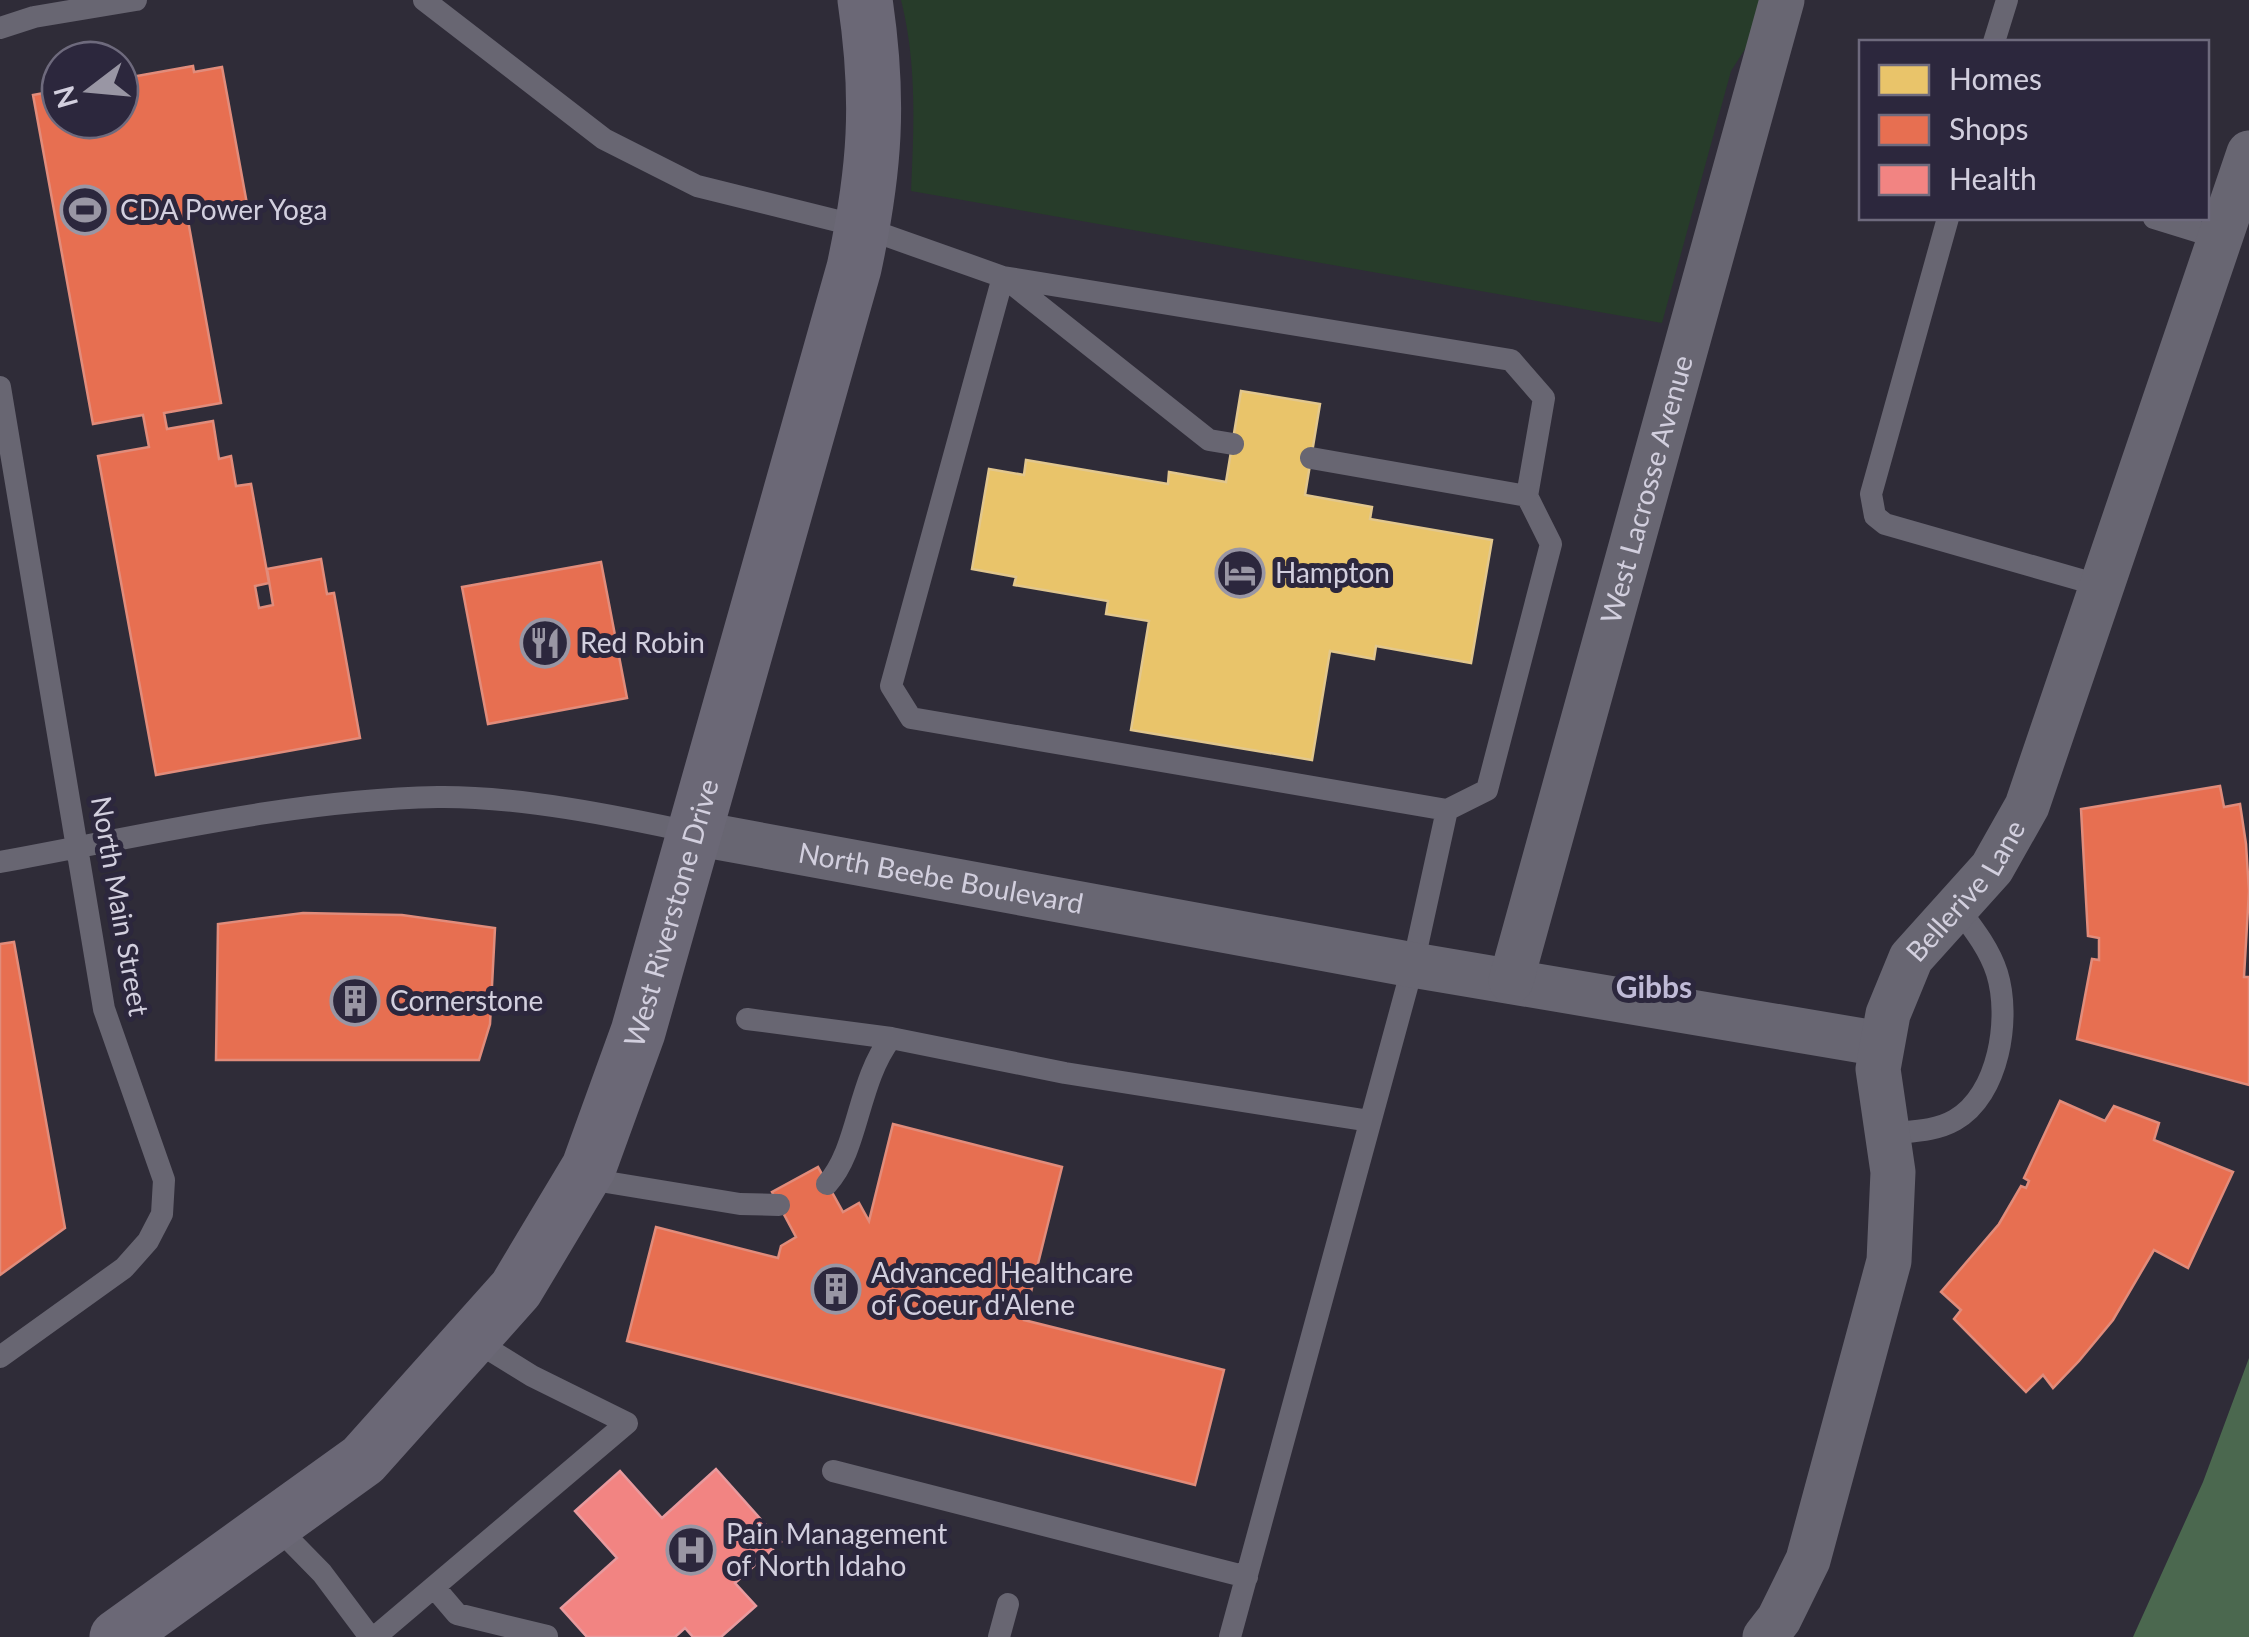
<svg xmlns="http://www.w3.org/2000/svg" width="2249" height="1637" viewBox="0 0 2249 1637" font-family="Lato,sans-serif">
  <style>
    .green { fill: #273c2a }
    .water { fill: #4b684f }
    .homes { fill: #e9c46a; stroke: #e2c78d; stroke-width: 2.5 }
    .shops { fill: #e76f51; stroke: #e18c7b; stroke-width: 2.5 }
    .health { fill: #f28482; stroke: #e89a9e; stroke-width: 2.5 }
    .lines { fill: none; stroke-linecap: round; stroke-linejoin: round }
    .lane { stroke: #686672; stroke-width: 22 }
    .street { stroke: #686672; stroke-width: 45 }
    .secondary { stroke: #6b6876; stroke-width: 55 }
    .labels { text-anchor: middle; stroke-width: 10; stroke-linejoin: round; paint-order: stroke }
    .poi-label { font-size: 28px; fill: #d2cfde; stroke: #2c273d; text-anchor: start }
    .street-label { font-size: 28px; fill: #d2cfde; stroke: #2c273d }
    .neighbourhood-label { font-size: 30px; font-weight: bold; fill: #c0bbd7; stroke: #2c273d }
  </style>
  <rect width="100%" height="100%" fill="#2f2c38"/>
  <path class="green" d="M901 0H1762L1747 46 1731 71 1662 323 911 191C914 126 917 63 901 0Z"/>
  <path class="water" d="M2249 1358V1637H2133L2203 1482Z"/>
  <path class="homes" d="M1241 391 1320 404 1305 495 1372 507 1370 519 1492 540 1471 663 1376 646 1374 659 1330 651 1312 760 1131 730 1149 621 1106 614 1108 601 1014 585 1016 577 972 569 989 469 1024 475 1026 460 1168 484 1169 472 1226 482Z"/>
  <path class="shops" d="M193 66 194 72 222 67 247 204 187 215 221 403 164 413 167 429 213 421 219 459 231 456 236 486 251 484 269 583 255 586 259 608 273 605 267 569 321 559 327 594 334 593 360 738 156 775 98 456 149 447 143 415 93 424 33 95 60 90V120H120V79Z
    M601 562 627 698 488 724 462 587Z
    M2220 786 2224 807 2240 804 2246 844 2249 891 2244 977H2249V1085L2077 1039 2092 959 2099 960V938L2088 936 2081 809Z
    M303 913 402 915 495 928 490 1024 479 1060H216L218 924Z
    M14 942 65 1228 0 1275V944Z
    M2060 1101 2105 1121 2114 1106 2159 1123 2154 1140 2233 1172 2188 1268 2154 1250 2113 1320 2079 1361 2053 1388 2043 1375 2026 1392 1954 1319 1961 1310 1941 1292 1999 1224 2021 1186 2026 1188 2029 1181 2024 1178Z
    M893 1124 1062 1167 1024 1320 1224 1370 1195 1485 627 1341 656 1227 778 1258 781 1246 796 1237 772 1192 818 1167 843 1212 859 1203 869 1221Z"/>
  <path class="health" d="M716 1469 781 1542 735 1583 756 1606 721 1637H693L685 1628 675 1637H587L561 1608 617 1558 575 1511 620 1471 662 1518Z"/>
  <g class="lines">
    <path class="lane" d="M424 0 604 139 697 186 862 227 1003 277 891 686 911 718 1447 810 1413 965 1230 1637
      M0 28 34 17 136 0
      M1994 42 2007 0
      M1948 218 1871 494 1875 516 1885 524 2102 586
      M2154 218 2222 239
      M1003 277 1511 360 1544 398 1527 496 1551 544 1487 790 1447 810
      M1006 279 1209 440 1233 444
      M0 387 104 1009 164 1180 162 1214 148 1241 124 1268 0 1357
      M1311 458 1527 496
      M0 862C144 836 290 800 438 797 518 796 617 816 695 833
      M747 1019 891 1038
      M1887 1134C1910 1131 1934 1132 1955 1120 1999 1095 2011 1018 1997 973 1989 948 1972 927 1957 907
      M582 1178 740 1204 779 1205
      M827 1184C859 1149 857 1082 891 1038L1065 1073 1370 1121
      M833 1471 1247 1577
      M274 1524 322 1573 370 1637
      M434 1587 457 1614 547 1636
      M375 1637 627 1423 532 1376 472 1339
      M999 1637 1008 1604"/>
    <g class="street">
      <path id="s1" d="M695 833 1413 965 1881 1044"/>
      <path id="s2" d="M1511 981 1782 0"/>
      <path id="s3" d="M1765 1637 1779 1619 1808 1560 1889 1261 1893 1172 1878 1069 1888 1014 1911 958 1992 868 2027 806 2249 153"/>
    </g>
    <path class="secondary" id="s4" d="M117 1637 363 1460 516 1289 589 1167 638 1032 854 268C875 170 880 100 865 0"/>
  </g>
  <defs>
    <g id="stadium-ring" transform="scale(2.5)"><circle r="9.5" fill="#2c273d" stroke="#9996a4" stroke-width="1.5"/><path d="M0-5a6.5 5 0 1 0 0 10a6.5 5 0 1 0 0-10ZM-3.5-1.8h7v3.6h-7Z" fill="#9996a4"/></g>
    <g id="hotel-ring" transform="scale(2.5)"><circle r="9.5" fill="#2c273d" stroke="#9996a4" stroke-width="1.5"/><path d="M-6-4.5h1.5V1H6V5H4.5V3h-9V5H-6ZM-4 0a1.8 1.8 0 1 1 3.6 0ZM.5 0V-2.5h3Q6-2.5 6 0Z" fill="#9996a4"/></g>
    <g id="restaurant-ring" transform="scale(2.5)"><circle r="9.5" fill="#2c273d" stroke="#9996a4" stroke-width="1.5"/><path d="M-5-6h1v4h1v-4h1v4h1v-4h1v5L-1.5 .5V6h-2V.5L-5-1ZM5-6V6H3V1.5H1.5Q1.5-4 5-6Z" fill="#9996a4"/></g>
    <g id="building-ring" transform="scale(2.5)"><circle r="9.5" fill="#2c273d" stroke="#9996a4" stroke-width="1.5"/><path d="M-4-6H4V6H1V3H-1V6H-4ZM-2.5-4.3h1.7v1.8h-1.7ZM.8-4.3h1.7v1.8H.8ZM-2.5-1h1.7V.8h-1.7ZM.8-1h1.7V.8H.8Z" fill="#9996a4"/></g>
    <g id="hospital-ring" transform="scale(2.5)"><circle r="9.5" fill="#2c273d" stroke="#9996a4" stroke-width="1.5"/><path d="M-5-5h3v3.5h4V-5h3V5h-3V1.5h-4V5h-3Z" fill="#9996a4"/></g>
  </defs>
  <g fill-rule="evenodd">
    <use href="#stadium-ring" x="85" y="210"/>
    <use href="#hotel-ring" x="1240" y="573"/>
    <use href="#restaurant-ring" x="545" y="643"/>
    <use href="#building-ring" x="355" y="1001"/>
    <use href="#building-ring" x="836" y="1289"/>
    <use href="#hospital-ring" x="691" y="1550"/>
  </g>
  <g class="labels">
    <g class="poi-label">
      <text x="120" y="220">CDA Power Yoga</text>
      <text x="1275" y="583">Hampton</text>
      <text x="580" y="653">Red Robin</text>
      <text x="390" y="1011">Cornerstone</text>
      <text x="871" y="1283">Advanced Healthcare<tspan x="871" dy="32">of Coeur d'Alene</tspan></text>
      <text x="726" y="1544">Pain Management<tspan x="726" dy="32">of North Idaho</tspan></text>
    </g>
    <g class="street-label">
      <text dy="10" stroke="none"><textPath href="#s2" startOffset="510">West Lacrosse Avenue</textPath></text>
      <text dy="10" stroke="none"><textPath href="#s1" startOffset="250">North Beebe Boulevard</textPath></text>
      <text dy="10" stroke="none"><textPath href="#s3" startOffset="795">Bellerive Lane</textPath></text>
      <text transform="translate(120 906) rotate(80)" y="10">North Main Street</text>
      <text dy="10" stroke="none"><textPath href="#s4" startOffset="942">West Riverstone Drive</textPath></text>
    </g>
    <g class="neighbourhood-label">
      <text x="1654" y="998">Gibbs</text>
    </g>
  </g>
  <rect x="1859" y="40" width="350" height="180" fill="#2c273d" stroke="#6e6a7d" stroke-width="2.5"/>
  <rect x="1879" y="65" width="50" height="30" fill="#e9c46a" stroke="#6e6a7d" stroke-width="2.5"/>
  <text x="1949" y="90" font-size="30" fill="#d2cfde">Homes</text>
  <rect x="1879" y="115" width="50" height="30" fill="#e76f51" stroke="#6e6a7d" stroke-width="2.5"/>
  <text x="1949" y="140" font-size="30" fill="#d2cfde">Shops</text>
  <rect x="1879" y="165" width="50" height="30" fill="#f28482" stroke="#6e6a7d" stroke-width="2.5"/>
  <text x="1949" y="190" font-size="30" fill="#d2cfde">Health</text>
  <g transform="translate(90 90) rotate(254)"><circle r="48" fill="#2c273d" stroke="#6e6a7d" stroke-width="2.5"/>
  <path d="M0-8L18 38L0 25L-18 38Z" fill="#9996a4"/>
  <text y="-15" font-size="28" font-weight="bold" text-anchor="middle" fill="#d2cfde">N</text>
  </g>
</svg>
